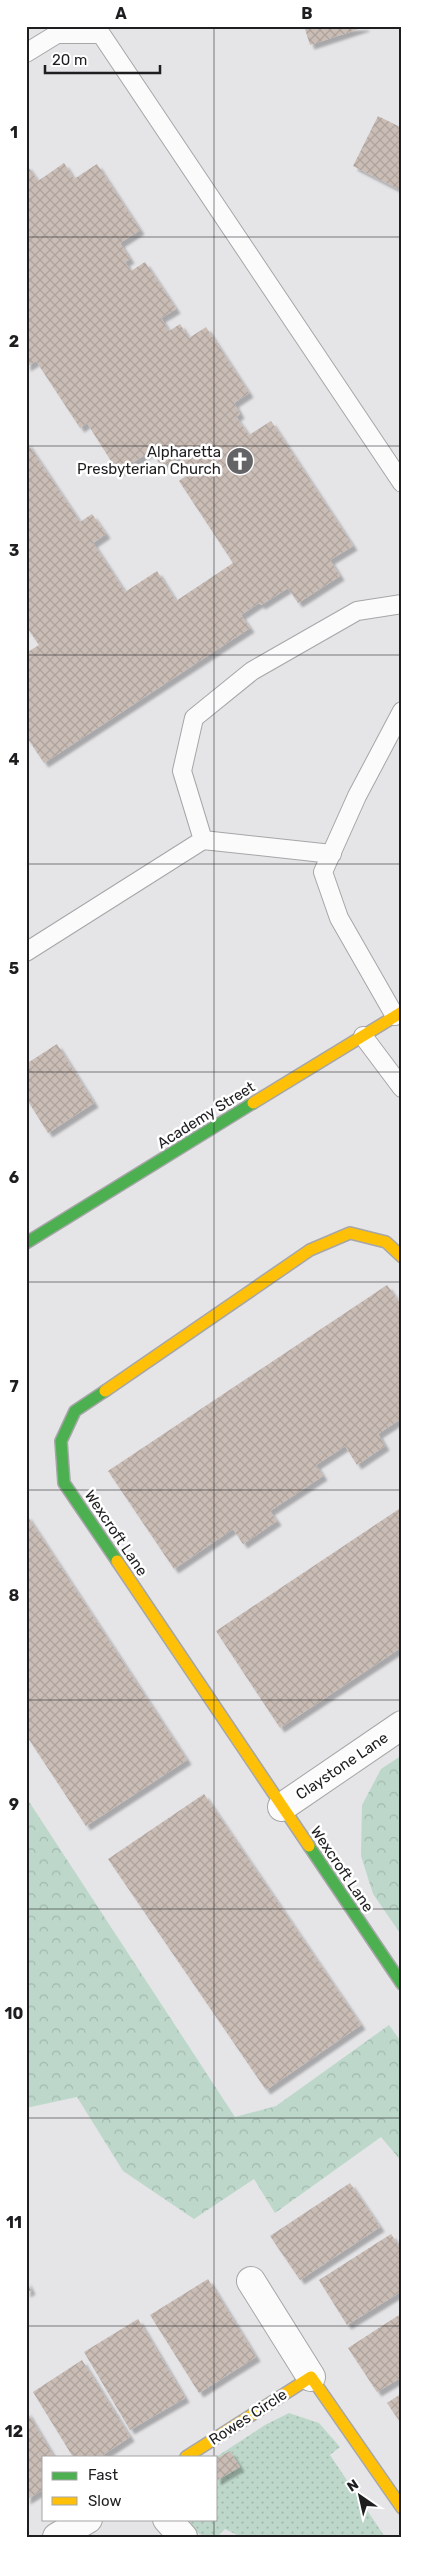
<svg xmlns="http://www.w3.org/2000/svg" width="428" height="2563" viewBox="0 0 428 2563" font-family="Rubik,sans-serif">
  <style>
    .grass { fill: url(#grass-dots) }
    .forest { fill: url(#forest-crowns) }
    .building { fill: url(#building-cross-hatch); filter: url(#shadow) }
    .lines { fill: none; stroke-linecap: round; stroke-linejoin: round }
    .lane-casing { stroke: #a6a6a8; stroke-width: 20 }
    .street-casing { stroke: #a6a6a8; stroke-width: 30 }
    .fast-casing { stroke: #a6a6a8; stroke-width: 14 }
    .slow-casing { stroke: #a6a6a8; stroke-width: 14 }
    .lane { stroke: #fbfbfc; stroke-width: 18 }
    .street { stroke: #fbfbfc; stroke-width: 28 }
    .fast { stroke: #4caf50; stroke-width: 11 }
    .slow { stroke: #ffc107; stroke-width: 11 }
    .grid { fill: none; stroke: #1e1e20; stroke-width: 1; stroke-opacity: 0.55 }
    .labels { text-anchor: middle; stroke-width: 5; stroke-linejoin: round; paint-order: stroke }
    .poi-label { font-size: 15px; fill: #1e1e20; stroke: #fff; text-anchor: end }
    .street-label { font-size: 15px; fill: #1e1e20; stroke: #fff }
    .neatline { fill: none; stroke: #1e1e20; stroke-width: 2 }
    .grid-label { font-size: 16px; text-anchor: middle; font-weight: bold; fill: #1e1e20 }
  </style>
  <defs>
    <pattern id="grass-dots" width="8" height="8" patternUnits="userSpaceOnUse" patternTransform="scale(1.25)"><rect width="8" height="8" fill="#bdd8ca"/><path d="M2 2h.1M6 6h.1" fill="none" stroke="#a2b9ad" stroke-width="1.8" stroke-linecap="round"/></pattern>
    <pattern id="forest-crowns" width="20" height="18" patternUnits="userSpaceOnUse" patternTransform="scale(1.25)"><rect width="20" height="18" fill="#bdd8ca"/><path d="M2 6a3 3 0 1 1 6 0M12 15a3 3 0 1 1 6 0" fill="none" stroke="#a2b9ad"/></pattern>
    <pattern id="building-cross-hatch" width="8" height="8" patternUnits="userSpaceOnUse" patternTransform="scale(1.25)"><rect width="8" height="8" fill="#cabdb6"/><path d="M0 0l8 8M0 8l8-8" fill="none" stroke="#ada29c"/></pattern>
    <filter id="shadow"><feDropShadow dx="4.5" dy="4.5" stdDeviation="1" flood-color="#0004"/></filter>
  </defs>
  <rect width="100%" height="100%" fill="#e5e5e8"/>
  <path class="grass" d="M289 2413 319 2423 340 2447 330 2455 385 2537H241L225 2529 217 2537C198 2537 198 2534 188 2519H216V2457L265 2425Z"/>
  <path class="forest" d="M402 1755V1936L373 1894 361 1856 362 1805 381 1769Z
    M26 1797 235 2117 276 2106 389 2025 402 2043V2162L381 2137 275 2213 254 2179 194 2219 123 2171 77 2097 26 2108Z"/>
  <path class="building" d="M304 26H365V27L310 45Z
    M378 116 402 128V191L353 166Z
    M64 163 74 179 97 164 140 230 120 243 130 259 125 262 131 271 145 262 176 309 161 318 169 331 180 324 189 338 206 327 249 393 234 403 240 414 236 417 249 435 271 421 353 546 330 560 340 576 298 603 288 588 261 605 259 603 241 615 250 628 44 763 26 736V653L39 645 26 626V441L80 522 92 514 106 534 93 543 125 592 157 571 176 601 233 563 179 481 190 473 179 456 162 467 151 451 118 472 87 423 80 428 36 361 26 367V164L38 181Z
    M57 1044 94 1103 48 1133 26 1098V1064Z
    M387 1285 402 1306V1418L378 1434 385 1446 357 1465 345 1446 316 1465 323 1476 270 1511 277 1521 243 1544 233 1529 174 1569 108 1471Z
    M402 1507V1647L280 1728 216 1631Z
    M26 1514 187 1760 86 1826 26 1735Z
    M204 1794 361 2025 266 2090 108 1859Z
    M350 2183 380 2227 300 2280 270 2236Z
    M391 2234 402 2251V2291L347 2325 319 2280Z
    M208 2279 256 2357 199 2393 150 2315Z
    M26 2280 31 2290 26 2293Z
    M402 2313V2377L377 2392 348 2348Z
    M138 2319 185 2398 130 2430 84 2352Z
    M82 2360 130 2437 100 2457H73L33 2392Z
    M402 2393V2425L387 2403Z
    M26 2410 54 2457H44V2489L26 2500Z
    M230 2451 240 2467 216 2481V2459Z"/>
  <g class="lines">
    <g class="lane-casing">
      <path id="lane" d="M26 53 57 34H101L402 483
        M203 840 182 771 194 718 252 671 357 611 402 604
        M26 952 203 840 332 854
        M395 1016 339 918 323 872 357 796 402 711
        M363 1036 402 1088"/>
    </g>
    <g class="street-casing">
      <path id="street" d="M282 1807 402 1725
        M251 2281 311 2377
        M167 2519 183 2537
        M57 2537 88 2519"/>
    </g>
    <g class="fast-casing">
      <path id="fast" d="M26 1243 253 1103
        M105 1391 75 1411 61 1441 64 1483 117 1561
        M309 1846 402 1984"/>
    </g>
    <g class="slow-casing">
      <path id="slow" d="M253 1103 402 1012
        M105 1391 310 1250 350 1233 386 1242 402 1257
        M117 1561 309 1846
        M186 2457 311 2377 402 2508"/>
    </g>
    <use href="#lane" class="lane"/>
    <use href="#street" class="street"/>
    <use href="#fast" class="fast"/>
    <use href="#slow" class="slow"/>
  </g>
  <path class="grid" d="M214 26V2457M26 237H402M26 446H402M26 655H402M26 864H402M26 1072H402M26 1282H402M26 1490H402M26 1700H402M26 1909H402M26 2118H402M26 2326H402M214 2519V2537"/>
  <defs>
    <g id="church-disc" transform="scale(1.4375)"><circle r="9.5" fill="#646466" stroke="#fff"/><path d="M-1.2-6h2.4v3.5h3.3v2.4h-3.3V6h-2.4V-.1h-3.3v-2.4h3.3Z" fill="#fff"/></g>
  </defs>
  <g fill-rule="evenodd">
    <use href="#church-disc" x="240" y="461"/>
  </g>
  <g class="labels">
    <g class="poi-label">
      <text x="221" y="457">Alpharetta<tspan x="221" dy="17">Presbyterian Church</tspan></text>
    </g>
    <g class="street-label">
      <text transform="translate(206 1115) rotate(-32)" y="5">Academy Street</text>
      <text transform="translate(116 1533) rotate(56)" y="5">Wexcroft Lane</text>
      <text transform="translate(342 1766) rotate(-34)" y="5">Claystone Lane</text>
      <text transform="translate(342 1869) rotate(56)" y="5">Wexcroft Lane</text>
      <text transform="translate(248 2417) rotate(-33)" y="5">Rowes Circle</text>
    </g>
  </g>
  <rect width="428" height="2563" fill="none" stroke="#ffffff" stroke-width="55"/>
  <rect x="42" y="2456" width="175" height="65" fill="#ffffff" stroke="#a5a5a6"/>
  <rect x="52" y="2472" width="25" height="8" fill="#4caf50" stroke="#a5a5a6"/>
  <text x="88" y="2480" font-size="15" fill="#1e1e20">Fast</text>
  <rect x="52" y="2497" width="25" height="8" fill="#ffc107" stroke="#a5a5a6"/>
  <text x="88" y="2506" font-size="15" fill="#1e1e20">Slow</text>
  <g transform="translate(360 2496) rotate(326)" stroke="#ffffff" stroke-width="4" paint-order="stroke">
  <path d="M0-4L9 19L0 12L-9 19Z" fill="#1e1e20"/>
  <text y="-8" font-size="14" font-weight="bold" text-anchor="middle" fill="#1e1e20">N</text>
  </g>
  <path d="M45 65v8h115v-8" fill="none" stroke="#1e1e20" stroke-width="2.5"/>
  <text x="52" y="65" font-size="15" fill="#1e1e20" stroke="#ffffff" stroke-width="4" paint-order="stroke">20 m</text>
  <rect x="28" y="28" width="372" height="2508" class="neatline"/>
  <g class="grid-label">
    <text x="121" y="19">A</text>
    <text x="307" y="19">B</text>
    <text x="14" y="138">1</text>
    <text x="14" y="347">2</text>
    <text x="14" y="556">3</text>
    <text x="14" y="765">4</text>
    <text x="14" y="974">5</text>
    <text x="14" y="1183">6</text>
    <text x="14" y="1392">7</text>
    <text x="14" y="1601">8</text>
    <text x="14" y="1810">9</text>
    <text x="14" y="2019">10</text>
    <text x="14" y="2228">11</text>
    <text x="14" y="2437">12</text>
  </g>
</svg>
